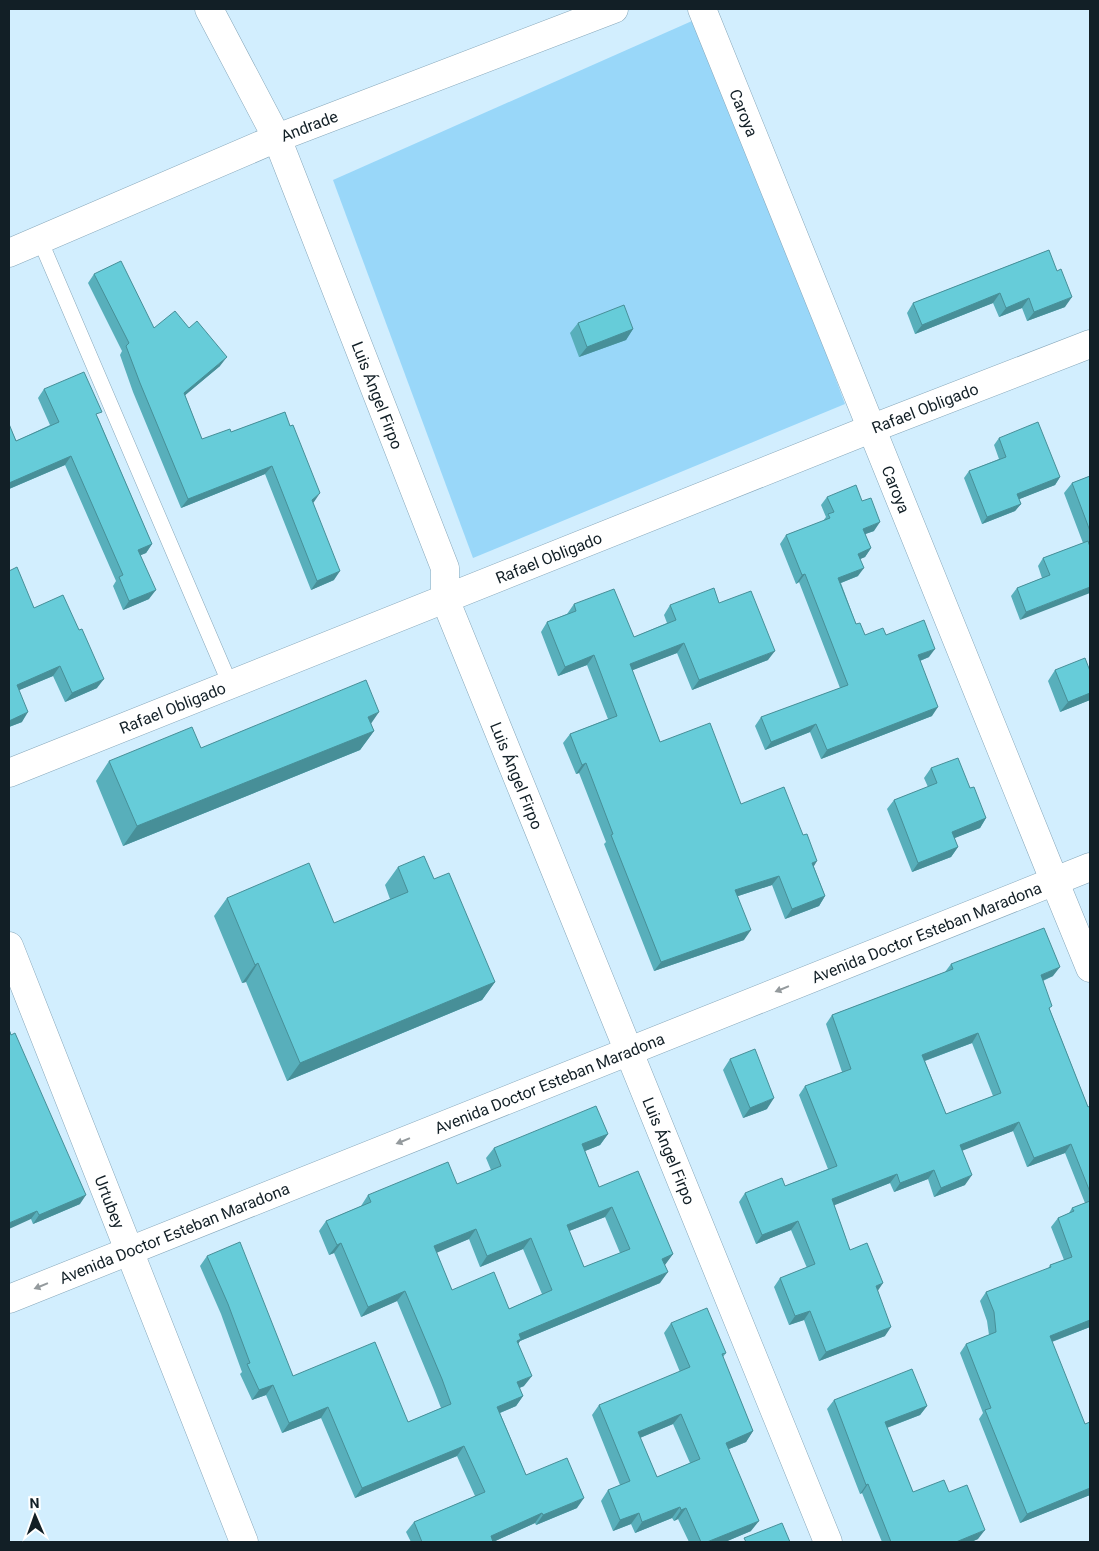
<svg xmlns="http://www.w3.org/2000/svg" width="1099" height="1551" viewBox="0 0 1099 1551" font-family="Roboto,sans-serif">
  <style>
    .green { fill: #99d7f9 }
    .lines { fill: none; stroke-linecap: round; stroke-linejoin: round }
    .service-casing { stroke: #86a7ba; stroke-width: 16 }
    .minor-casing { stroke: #86a7ba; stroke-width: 29 }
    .secondary-casing { stroke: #86a7ba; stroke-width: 29 }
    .service { stroke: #fff; stroke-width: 15 }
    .minor { stroke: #fff; stroke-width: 28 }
    .secondary { stroke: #fff; stroke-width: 28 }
    .wall { fill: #58afbb; fill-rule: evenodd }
    .shaded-wall { fill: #478f98 }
    .building { fill: #66ccd9; stroke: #478f98; fill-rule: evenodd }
    .oneway { fill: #949a9d }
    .labels { text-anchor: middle; stroke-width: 4.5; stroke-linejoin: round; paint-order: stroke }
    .street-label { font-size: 16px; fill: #121f26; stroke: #fff }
  </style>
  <rect width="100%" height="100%" fill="#d2eefe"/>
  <path class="green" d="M701 17 845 404 473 558 333 180Z"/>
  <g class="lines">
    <g class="service-casing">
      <path id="service" d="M40 240 230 684"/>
    </g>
    <g class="minor-casing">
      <g id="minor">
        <path id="s1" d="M209 9 277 138 445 568V599L828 1542"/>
        <path id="s2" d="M702 9 1054 880"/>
        <path id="s3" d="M9 253 277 138 614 9"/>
        <path id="s4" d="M9 773 873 428 1090 344"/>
        <path id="s5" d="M9 946 244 1542"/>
      </g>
    </g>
    <g class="secondary-casing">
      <g id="secondary">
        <path d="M1054 880 1090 968"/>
        <path id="s6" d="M9 1299 1090 867"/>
      </g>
    </g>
    <use href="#service" class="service"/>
    <use href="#minor" class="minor"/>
    <use href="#secondary" class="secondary"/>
  </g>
  <path class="wall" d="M1049 250 1065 307 1027 321 1022 308 999 317 993 303 915 334 907 313 913 303Z
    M94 274 154 328 220 366 185 395 202 439 231 432 285 412 313 503 334 580 311 590 265 474 181 508 133 392 120 355 122 351 88 283Z
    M578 323 633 329 626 340 579 357 570 333Z
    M44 389 98 418 152 544 146 553 140 555 149 599 123 610 113 586 116 581 65 465 9 489V424L16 441 50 425 38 398Z
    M999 438 1060 477 1055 485 1019 499 1021 504 1015 511 982 524 964 478 969 471 999 459 994 445Z
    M1090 476V543L1020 620 1011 596 1017 588 1042 578 1038 566 1043 558 1083 543 1064 493 1072 483Z
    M827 497 874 531 865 534 871 548 865 557 860 559 858 576 841 583 856 624 865 635H886L929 657 920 661 932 716 821 759 810 732 765 750 755 726 761 717 840 688 799 582 796 584 780 544 786 535 823 521 826 517 821 505Z
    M9 571 34 608 97 688 65 702 53 676 19 690 22 722 9 727Z
    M719 603 768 660 692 690 677 653 632 670 660 742 741 804 814 867 825 896 819 906 785 919 772 885 738 896 744 940 654 971 604 844 606 842 579 773 576 774 563 743 570 734 608 719 587 665 558 676 541 632 547 622 567 614 574 604 634 637 667 623 664 615 670 605Z
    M1055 670 1090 671V700L1060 712 1048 681Z
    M371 724 374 731 360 750 123 846 96 781 109 761Z
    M931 768 970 788 986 818 980 828 954 838 958 847 951 857 912 872 887 809 894 800 928 787 924 778Z
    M398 867 434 879 495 982 482 1000 287 1081 246 982 242 983 214 916 227 898 334 923 390 899 385 885Z
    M951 964 1053 976 1043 981 1050 1010 1088 1107 1090 1106V1327L1052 1342 1090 1495 1020 1523 979 1419 983 1413 960 1353 966 1344 989 1335 987 1321 980 1301 986 1292 1048 1269 1050 1265 1064 1260 1051 1227 1058 1218 1069 1213 1072 1208 1085 1203 1065 1153 1027 1167 1013 1131 962 1150 965 1185 934 1197 928 1179 894 1192 890 1183 834 1205 850 1250 877 1291 885 1336 819 1361 804 1320 789 1325 774 1287 780 1278 807 1268 791 1230 756 1244 739 1202 745 1193 785 1186 828 1169 799 1095 805 1086 842 1072 826 1024 832 1015 945 972ZM972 1043 993 1096 946 1114 925 1061Z
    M9 1029 80 1204 33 1224 31 1219Z
    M730 1059 767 1109 743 1118 723 1070Z
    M608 1134 600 1145 585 1151 599 1187 673 1254 664 1265 660 1283 520 1341 518 1344 524 1386 519 1388 523 1396 516 1406 500 1413 526 1475 577 1508 536 1525 535 1523 493 1542H411L406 1532 414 1522 475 1496 457 1456 355 1498 321 1418 282 1433 266 1395 252 1400 240 1374 242 1372 221 1314 200 1266 207 1256 293 1376 408 1422 441 1408 434 1390 397 1301 361 1317 334 1253 329 1255 319 1231 326 1221 361 1206 368 1195 457 1184 491 1170 486 1158 494 1148ZM605 1217 620 1253 584 1267 569 1231ZM469 1239 480 1267 523 1249 542 1294 509 1309 452 1290 436 1252Z
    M671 1323 726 1353 723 1357 753 1431 746 1442 729 1449 751 1531 725 1542H689L678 1519 674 1521 672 1518 635 1533 631 1524 613 1531 601 1501 608 1490 620 1485 592 1415 599 1405 680 1372 664 1333ZM673 1424 690 1463 657 1477 640 1438Z
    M834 1400 927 1406 920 1415 887 1428 913 1492H949L978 1539 971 1542H882L862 1493 860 1494 827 1409Z"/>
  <path class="shaded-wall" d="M1000 293 993 303 915 334 922 325Z
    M1072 297 1065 307 1027 321 1034 312Z
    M1029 298 1022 308 999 317 1006 308Z
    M633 329 626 340 579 357 587 347Z
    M227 357 220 366 177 402 184 393Z
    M71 456 65 465 9 489V483Z
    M272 466 265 474 181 508 188 499Z
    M1060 477 1055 485 1012 502 1017 494Z
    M320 493 314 502 306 509 312 500Z
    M1021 504 1015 511 982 524 987 517Z
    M880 522 874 531 857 537 863 529Z
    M152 544 146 553 132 559 138 550Z
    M871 548 865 557 853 562 858 554Z
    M864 568 858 576 833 586 838 578Z
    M340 571 334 580 311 590 317 581Z
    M805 574 799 582 796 584 802 575Z
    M1090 587V593L1020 620 1026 612Z
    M156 590 149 599 123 610 129 601Z
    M684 643 677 653 623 674 630 664Z
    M935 649 929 657 912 664 918 655Z
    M775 651 768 660 692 690 699 680Z
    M594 655 587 665 558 676 565 667Z
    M60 666 53 676 10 694 17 685Z
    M104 679 97 688 65 702 72 693Z
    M1090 693V700L1060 712 1068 702Z
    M938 707 932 716 821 759 827 750Z
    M28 712 22 722 9 727V721Z
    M379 712 366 731 368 717Z
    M816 724 810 732 765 750 771 742Z
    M374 731 360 750 123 846 137 826Z
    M586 763 579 773 576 774 582 765Z
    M986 818 980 828 945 842 952 832Z
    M958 847 951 857 912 872 918 863Z
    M817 861 811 871 812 863Z
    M779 876 772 885 729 899 735 890Z
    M825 896 819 906 785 919 792 909Z
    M751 930 744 940 654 971 661 962Z
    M258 963 246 982 242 983 255 965Z
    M1060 967 1053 976 1034 984 1041 975Z
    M495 982 482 1000 287 1081 300 1063Z
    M978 1033 972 1043 916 1064 922 1055Z
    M774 1098 767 1109 743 1118 750 1108Z
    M1019 1122 1013 1131 954 1154 960 1145Z
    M608 1134 600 1145 575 1155 582 1144Z
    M1071 1144 1065 1153 1027 1167 1034 1158Z
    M934 1170 928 1179 894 1192 900 1183Z
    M897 1174 890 1183 825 1209 832 1199Z
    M972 1175 965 1185 934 1197 941 1188Z
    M86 1195 80 1204 33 1224 39 1215Z
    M612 1207 605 1217 559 1235 567 1225Z
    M37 1211 31 1219 9 1229V1223Z
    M798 1221 791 1230 756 1244 762 1235Z
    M476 1229 469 1239 427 1257 434 1246Z
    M531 1238 523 1249 480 1267 487 1256Z
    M341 1243 334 1253 329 1255 337 1245Z
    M673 1254 665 1265 655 1269 662 1259Z
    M668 1272 660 1283 520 1341 514 1350 519 1334Z
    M883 1283 877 1292 876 1286Z
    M405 1291 397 1301 361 1317 368 1307Z
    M810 1311 804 1320 789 1325 795 1316Z
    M1090 1320V1327L1043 1345 1050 1336Z
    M891 1327 885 1336 819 1361 826 1352Z
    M532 1376 524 1386 510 1392 517 1382Z
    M273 1385 266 1395 252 1400 259 1390Z
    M523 1396 516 1406 490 1417 497 1407Z
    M927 1406 920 1415 878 1431 885 1422Z
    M328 1407 321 1418 282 1433 289 1423Z
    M681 1414 673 1424 630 1442 638 1432Z
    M753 1431 746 1442 719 1453 726 1443Z
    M464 1446 457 1456 355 1498 362 1488Z
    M868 1484 862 1493 860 1494 866 1485Z
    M1090 1488V1495L1020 1523 1027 1514Z
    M584 1498 577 1508 536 1525 543 1515Z
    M680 1507 672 1518 635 1533 642 1522Z
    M686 1508 678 1519 674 1521 681 1510Z
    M542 1513 535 1523 493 1542 491 1536Z
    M639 1513 631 1524 613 1531 620 1520Z
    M759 1521 751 1531 725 1542H707Z
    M985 1530 978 1539 971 1542H956Z"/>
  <path class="building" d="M1049 250 1057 271 1061 269 1072 297 1034 312 1029 298 1006 308 1000 293 922 325 913 303Z
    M121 261 154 328 175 311 189 328 197 321 227 357 184 393 202 439 230 429 231 432 285 412 290 426 293 425 320 493 312 500 340 571 317 581 272 466 188 499 140 383 126 346 129 343 94 274Z
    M624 305 633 329 587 347 578 323Z
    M84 372 102 412 96 414 152 544 138 550 156 590 129 601 119 577 123 575 71 456 9 483V424L16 441 59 422 44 389Z
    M1038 422 1060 477 1017 494 1021 504 987 517 969 471 1006 457 999 438Z
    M1090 476V531L1072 483Z
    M856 485 862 501 871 498 880 522 863 529 871 548 858 554 864 568 838 578 856 624 860 623 865 635 883 628 886 635 924 620 935 649 918 655 938 707 827 750 816 724 771 742 761 717 848 685 805 574 802 575 786 535 830 518 828 514 834 512 827 497Z
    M1088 541 1090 547V587L1026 612 1017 588 1050 575 1043 558Z
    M17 567 34 608 63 595 79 630 82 629 104 679 72 693 60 666 17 685 28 712 9 721V571Z
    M714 588 719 603 751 591 775 651 699 680 684 643 630 664 660 742 710 723 741 804 784 787 803 835 807 834 817 861 812 863 825 896 792 909 779 876 735 890 751 930 661 962 611 835 613 834 586 763 582 765 570 734 617 716 594 655 565 667 547 622 576 611 574 604 614 589 634 637 676 620 670 605Z
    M1085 658 1090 671V693L1068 702 1055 670Z
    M366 680 379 712 368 717 374 731 137 826 109 761 192 727 201 748Z
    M958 758 970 788 974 787 986 818 952 832 958 847 918 863 894 800 937 783 931 768Z
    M424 856 434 879 449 873 495 982 300 1063 258 963 255 965 227 898 309 863 334 923 408 892 398 867Z
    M1044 928 1060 967 1041 975 1052 1006 1049 1008 1088 1107 1090 1106V1192L1071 1144 1034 1158 1019 1122 960 1145 972 1175 941 1188 934 1170 900 1183 897 1174 832 1199 850 1250 867 1243 883 1283 876 1286 891 1327 826 1352 810 1311 795 1316 780 1278 815 1264 798 1221 762 1235 745 1193 782 1178 785 1186 837 1166 805 1086 851 1069 832 1015 953 969 951 964ZM978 1033 1001 1093 946 1114 922 1055Z
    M9 1029 11 1035 15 1033 86 1195 39 1215 37 1211 9 1223Z
    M755 1049 774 1098 750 1108 730 1059Z
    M596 1106 608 1134 582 1144 599 1187 638 1171 673 1254 662 1259 668 1272 519 1334 521 1339 517 1341 532 1376 517 1382 523 1396 497 1407 526 1475 567 1458 584 1498 543 1515 542 1513 491 1536 493 1542H422L414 1522 485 1492 464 1446 362 1488 328 1407 289 1423 273 1385 259 1390 247 1364 250 1363 228 1304 207 1256 240 1242 293 1376 375 1342 408 1422 451 1404 442 1379 405 1291 368 1307 341 1243 337 1245 326 1221 371 1202 368 1195 448 1162 457 1184 501 1166 494 1148ZM612 1207 630 1249 584 1267 567 1225ZM476 1229 487 1256 531 1238 552 1290 509 1309 494 1272 452 1290 434 1246Z
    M1090 1201V1320L1050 1336 1085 1424 1090 1422V1488L1027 1514 985 1410 991 1408 966 1344 996 1332 994 1312 986 1292 1051 1267 1050 1265 1072 1257 1058 1218 1074 1211 1072 1208Z
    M707 1308 726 1353 722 1354 753 1431 726 1443 759 1521 707 1542H701L686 1508 681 1510 680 1507 642 1522 639 1513 620 1520 608 1490 630 1481 599 1405 690 1367 671 1323ZM681 1414 700 1459 657 1477 638 1432Z
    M912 1369 927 1406 885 1422 913 1492 944 1480 949 1492 967 1485 985 1530 956 1542H891L868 1484 866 1485 834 1400Z
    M782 1523 790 1542H746L744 1538Z"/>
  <defs><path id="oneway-solid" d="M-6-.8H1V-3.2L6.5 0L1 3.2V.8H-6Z" transform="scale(1.25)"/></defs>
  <g class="oneway">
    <use href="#oneway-solid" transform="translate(782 989) rotate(158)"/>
    <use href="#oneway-solid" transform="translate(403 1141) rotate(158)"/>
    <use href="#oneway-solid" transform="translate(41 1286) rotate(158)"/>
  </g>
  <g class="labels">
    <g class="street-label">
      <text dy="6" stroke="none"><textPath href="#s2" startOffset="112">Caroya</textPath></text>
      <text dy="6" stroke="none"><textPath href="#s3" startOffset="326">Andrade</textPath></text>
      <text dy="6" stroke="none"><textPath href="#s1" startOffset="422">Luis Ángel Firpo</textPath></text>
      <text dy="6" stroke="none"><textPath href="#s4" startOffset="986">Rafael Obligado</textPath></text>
      <text dy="6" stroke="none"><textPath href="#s2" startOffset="518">Caroya</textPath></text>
      <text dy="6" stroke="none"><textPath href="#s4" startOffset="581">Rafael Obligado</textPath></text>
      <text dy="6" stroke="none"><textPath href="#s4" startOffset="176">Rafael Obligado</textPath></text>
      <text dy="6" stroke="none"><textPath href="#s1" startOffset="829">Luis Ángel Firpo</textPath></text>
      <text dy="6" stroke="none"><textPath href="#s6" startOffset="988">Avenida Doctor Esteban Maradona</textPath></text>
      <text dy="6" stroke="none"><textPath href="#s6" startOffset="582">Avenida Doctor Esteban Maradona</textPath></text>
      <text dy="6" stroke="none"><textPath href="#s1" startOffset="1234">Luis Ángel Firpo</textPath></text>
      <text dy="6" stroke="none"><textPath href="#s5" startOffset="275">Urtubey</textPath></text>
      <text dy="6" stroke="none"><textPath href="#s6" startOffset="178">Avenida Doctor Esteban Maradona</textPath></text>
    </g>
  </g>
  <rect width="1099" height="1551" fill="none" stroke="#121f26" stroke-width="20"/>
  <g transform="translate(35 1516) rotate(358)" stroke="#ffffff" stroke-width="4" paint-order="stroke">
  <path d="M0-4L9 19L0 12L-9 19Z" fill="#121f26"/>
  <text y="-8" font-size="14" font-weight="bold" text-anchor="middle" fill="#121f26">N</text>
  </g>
</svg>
